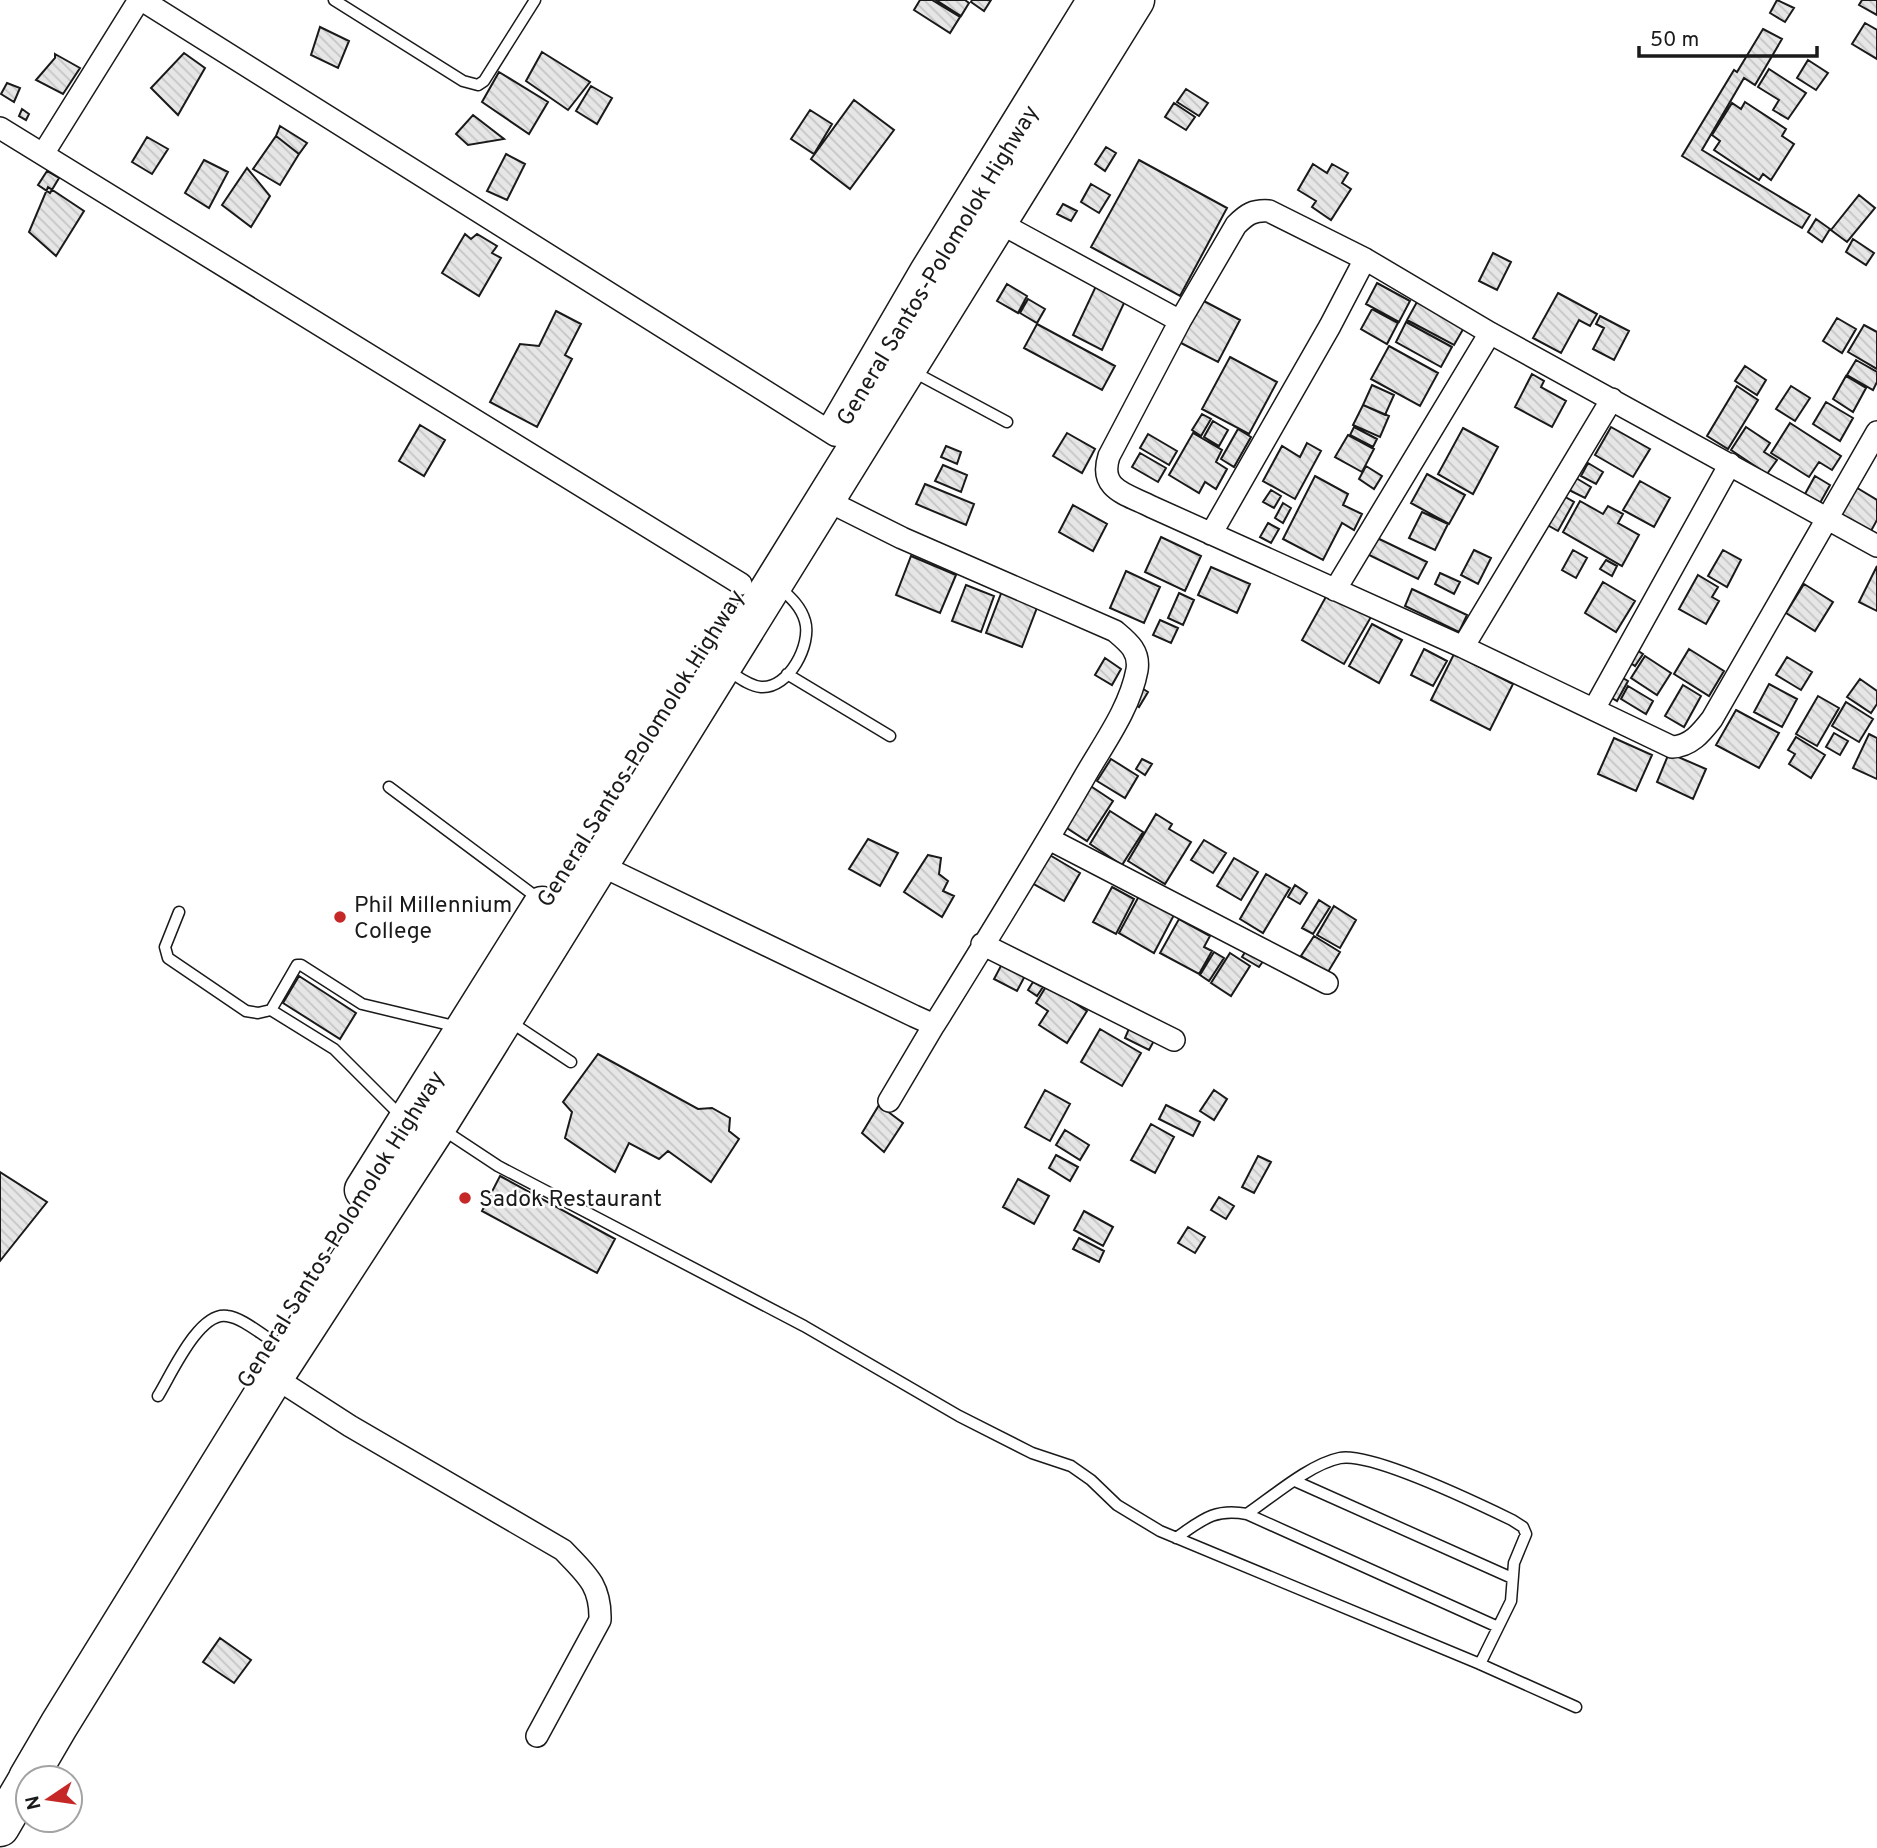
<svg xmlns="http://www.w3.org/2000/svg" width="1877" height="1848" viewBox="0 0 1877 1848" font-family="Overpass,sans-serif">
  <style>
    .building { fill: url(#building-back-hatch); stroke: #1a1a1a; stroke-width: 2 }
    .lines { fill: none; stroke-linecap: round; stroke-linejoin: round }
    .lane-casing { stroke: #1a1a1a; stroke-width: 13 }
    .street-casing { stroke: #1a1a1a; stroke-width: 24 }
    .highway-casing { stroke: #1a1a1a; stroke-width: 41 }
    .lane { stroke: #fff; stroke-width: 10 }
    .street { stroke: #fff; stroke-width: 21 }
    .highway { stroke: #fff; stroke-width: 38 }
    .poi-dot { fill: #c62828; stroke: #fff; stroke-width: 2.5 }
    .labels { text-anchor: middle; stroke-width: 5; stroke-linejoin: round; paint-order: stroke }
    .street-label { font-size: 23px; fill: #1a1a1a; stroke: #fff }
    .poi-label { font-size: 23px; fill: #1a1a1a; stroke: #fff; text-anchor: start }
  </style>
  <defs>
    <pattern id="building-back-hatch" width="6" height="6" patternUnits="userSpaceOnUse" patternTransform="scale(1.75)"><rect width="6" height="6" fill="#e6e6e6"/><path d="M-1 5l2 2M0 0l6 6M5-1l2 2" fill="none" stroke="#c5c5c5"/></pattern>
  </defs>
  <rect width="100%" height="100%" fill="#fff"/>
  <path class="building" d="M920 0H932L960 17 950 33 914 10Z
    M936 0H965L969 3 961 16Z
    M972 0H991L984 11 971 2Z
    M1777 0 1794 8 1785 22 1770 13Z
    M1862 0H1877V15L1859 5Z
    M1865 23 1877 30V59L1852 44Z
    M320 27 349 41 338 68 311 55Z
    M1763 29 1782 39 1755 85 1744 78 1702 150 1810 215 1802 228 1682 156 1734 70 1737 72Z
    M542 52 590 82 568 110 526 81Z
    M184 53 205 68 178 115 151 88Z
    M55 54 80 68 63 94 36 80 55 58Z
    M1808 60 1828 73 1816 90 1797 78Z
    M1769 69 1806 93 1788 119 1773 110 1779 100 1758 87Z
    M499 72 548 102 529 134 482 102Z
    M7 83 20 88 14 102 1 94Z
    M591 86 612 98 597 124 576 111Z
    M1186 89 1208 103 1199 116 1177 102Z
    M854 100 894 130 850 189 811 159Z
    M1745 102 1786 129 1782 136 1794 144 1771 180 1763 174 1759 180 1714 150 1720 141 1712 135 1732 103 1741 109Z
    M1174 103 1195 117 1186 130 1165 117Z
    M22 109 29 114 26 120 19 116Z
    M810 110 832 124 814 154 791 139Z
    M473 115 504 139 468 145 456 134Z
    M280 126 307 143 299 154 276 136Z
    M276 136 299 154 280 185 253 169Z
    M147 137 168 149 152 174 132 162Z
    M1106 147 1116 153 1105 171 1095 164Z
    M506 154 525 164 507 200 487 191Z
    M204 160 228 172 209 208 185 193Z
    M1139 160 1227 208 1180 296 1091 247Z
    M1313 164 1327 173 1332 164 1348 173 1342 183 1351 189 1331 220 1312 207 1316 201 1298 190Z
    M247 168 270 196 251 227 222 205Z
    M47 171 59 178 50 193 38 185Z
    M1091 184 1110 195 1099 213 1081 202Z
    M48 187 84 211 56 256 29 232Z
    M1859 195 1875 208 1847 242 1831 230Z
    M1063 204 1077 211 1071 221 1057 214Z
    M1816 219 1830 229 1822 242 1808 232Z
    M465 234 471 239 477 234 497 246 492 253 501 258 479 296 442 273Z
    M1853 239 1874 253 1866 265 1846 252Z
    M1493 253 1511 262 1497 290 1479 281Z
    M1377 283 1410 301 1399 322 1366 304Z
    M1007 284 1027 296 1018 313 997 301Z
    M1096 286 1125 301 1102 350 1073 335Z
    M1558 293 1597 314 1590 326 1579 320 1561 353 1533 338Z
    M1028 299 1045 309 1037 323 1020 313Z
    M1200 299 1240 320 1218 362 1179 342Z
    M1418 300 1465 326 1454 345 1407 320Z
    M1372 309 1398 323 1387 344 1361 329Z
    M556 311 581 324 565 355 572 359 537 427 490 402 520 344 539 346Z
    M1600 316 1629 331 1614 360 1593 349 1604 328 1596 324Z
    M1837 318 1856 329 1842 353 1823 341Z
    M1406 322 1452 347 1441 367 1396 342Z
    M1037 324 1115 366 1102 390 1024 348Z
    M1864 325 1877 332V369L1848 352Z
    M1389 346 1438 373 1420 406 1371 379Z
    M1230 357 1277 382 1249 434 1202 409Z
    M1856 360 1877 372V382L1873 390 1847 375Z
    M1745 366 1766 380 1757 395 1735 381Z
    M1532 374 1544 381 1541 387 1566 401 1552 427 1515 407Z
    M1846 376 1866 388 1853 412 1833 399Z
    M1372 385 1394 395 1385 415 1363 405Z
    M1737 386 1758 400 1728 449 1707 436Z
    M1791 386 1810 398 1795 421 1776 409Z
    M1826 402 1853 418 1840 441 1813 424Z
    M1363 405 1389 416 1380 437 1353 425Z
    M1202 414 1211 419 1201 436 1192 430Z
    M1213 421 1228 430 1219 446 1204 437Z
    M1790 423 1841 456 1832 470 1819 462 1809 477 1771 453Z
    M420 425 445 440 424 476 399 461Z
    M1354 427 1377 439 1373 447 1350 435Z
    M1611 427 1650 449 1633 477 1595 455Z
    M1746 427 1770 443 1764 452 1777 460 1767 474 1731 450Z
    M1463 428 1498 447 1473 494 1438 474Z
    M1238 429 1251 437 1234 467 1221 459Z
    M1067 433 1095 449 1082 473 1053 456Z
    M1193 433 1222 450 1216 462 1227 469 1216 489 1205 482 1199 493 1169 475Z
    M1148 434 1177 451 1169 465 1140 448Z
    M1348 435 1374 449 1362 472 1335 457Z
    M1307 443 1321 451 1295 499 1263 481 1282 446 1300 457Z
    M946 446 961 452 957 464 941 457Z
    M1140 453 1166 468 1158 482 1132 467Z
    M1588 463 1603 472 1596 484 1581 476Z
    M943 465 967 475 961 492 935 481Z
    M1366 466 1382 476 1374 489 1359 479Z
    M1427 474 1465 495 1449 524 1411 503Z
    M1315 476 1348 494 1343 505 1362 514 1354 530 1342 523 1323 560 1283 539Z
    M1815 476 1830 485 1820 503 1805 494Z
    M1576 478 1591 487 1585 498 1569 490Z
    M1640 481 1670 498 1654 527 1623 510Z
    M1849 483 1877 500V520L1871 531 1834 510Z
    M925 484 974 504 966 525 916 504Z
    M1271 490 1281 496 1274 508 1263 502Z
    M1560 494 1574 502 1558 531 1544 523Z
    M1580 501 1603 514 1608 506 1623 514 1618 523 1639 535 1622 566 1563 532Z
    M1283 503 1291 508 1283 523 1275 518Z
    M1073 505 1107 524 1093 551 1059 532Z
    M1422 512 1448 524 1435 550 1409 538Z
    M1268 523 1279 529 1271 543 1260 537Z
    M1371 535 1427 562 1418 579 1363 552Z
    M1161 537 1201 556 1185 591 1145 572Z
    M1474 550 1491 558 1478 584 1461 575Z
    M1573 550 1587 558 1576 578 1562 570Z
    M1723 550 1741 560 1727 587 1708 576Z
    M911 556 956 575 940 613 896 595Z
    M1606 560 1617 566 1612 576 1600 569Z
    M1877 566V611L1859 602Z
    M1211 567 1250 584 1237 613 1198 595Z
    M1126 571 1160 587 1144 623 1110 608Z
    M1440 573 1460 582 1454 594 1435 584Z
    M1698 575 1718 587 1712 597 1719 601 1706 624 1679 609Z
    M1603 582 1635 601 1616 632 1585 613Z
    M1804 584 1833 602 1815 631 1786 613Z
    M966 585 994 596 981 632 952 621Z
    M1412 589 1467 615 1459 632 1405 606Z
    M1002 591 1038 605 1022 647 986 633Z
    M1179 593 1194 600 1183 625 1168 618Z
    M1328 593 1371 617 1344 664 1302 640Z
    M1160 620 1178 628 1171 643 1153 635Z
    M1372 624 1402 640 1379 683 1349 666Z
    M1632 647 1643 654 1635 666 1625 659Z
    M1424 649 1447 661 1433 686 1411 675Z
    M1689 649 1724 671 1709 696 1674 674Z
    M1454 654 1513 684 1490 730 1431 700Z
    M1645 656 1671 673 1657 695 1631 678Z
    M1787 657 1812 672 1801 690 1776 675Z
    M1105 658 1121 669 1112 685 1095 675Z
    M1618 675 1628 681 1617 701 1607 695Z
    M1860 679 1877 691V704L1871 713 1847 697Z
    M1769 684 1797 699 1782 727 1754 712Z
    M1683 685 1701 696 1684 727 1665 716Z
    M1628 686 1653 701 1646 714 1621 699Z
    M1140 687 1148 692 1139 707 1131 702Z
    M1818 696 1839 708 1817 746 1796 734Z
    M1846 702 1873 719 1859 742 1832 726Z
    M1736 710 1779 733 1759 768 1716 745Z
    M1834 733 1848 741 1840 755 1826 747Z
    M1869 734 1877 738V779L1853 768Z
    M1796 737 1825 755 1811 778 1789 764 1795 754 1788 750Z
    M1614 738 1652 755 1636 791 1598 774Z
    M1669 753 1706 769 1693 799 1657 782Z
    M1111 759 1138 776 1125 798 1097 781Z
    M1142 759 1152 764 1145 775 1136 769Z
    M1086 783 1113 801 1087 841 1059 823Z
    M1110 811 1143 832 1122 865 1090 844Z
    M1156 814 1172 824 1169 829 1191 842 1165 884 1128 861Z
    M868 839 898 853 880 886 849 869Z
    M1204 840 1226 853 1213 873 1191 860Z
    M1048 854 1080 873 1064 901 1032 883Z
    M928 855 941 858 939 874 948 881 943 891 954 896 942 917 904 892Z
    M1234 858 1258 872 1241 900 1217 886Z
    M1266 874 1290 888 1263 933 1240 919Z
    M1295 885 1307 893 1300 904 1288 897Z
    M1112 887 1134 899 1116 934 1093 922Z
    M1139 896 1174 915 1154 953 1119 933Z
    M1319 900 1330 907 1313 934 1302 928Z
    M1334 906 1356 920 1340 948 1317 935Z
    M1179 919 1210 936 1204 947 1212 951 1199 974 1160 953Z
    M1314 936 1340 952 1328 972 1301 956Z
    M1249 946 1266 957 1259 967 1242 957Z
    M1214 952 1224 958 1209 981 1200 975Z
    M1230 953 1250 966 1231 996 1211 983Z
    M1003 962 1026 974 1017 991 994 979Z
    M299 976 356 1013 340 1039 283 1003Z
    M1033 982 1043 987 1037 996 1028 990Z
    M1047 985 1087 1011 1067 1043 1039 1025 1048 1011 1036 1003Z
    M1131 1024 1156 1037 1149 1050 1125 1038Z
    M1100 1029 1141 1053 1122 1086 1081 1062Z
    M598 1054 698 1109 712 1108 730 1118 729 1131 739 1139 711 1182 668 1151 659 1159 629 1143 615 1172 565 1138 572 1112 563 1102Z
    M1045 1090 1070 1104 1050 1141 1025 1127Z
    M1214 1090 1227 1099 1214 1120 1200 1111Z
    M879 1105 903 1123 884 1152 862 1133Z
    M1166 1105 1200 1122 1193 1136 1159 1119Z
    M1151 1124 1174 1137 1155 1173 1131 1160Z
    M1065 1130 1089 1145 1080 1160 1056 1145Z
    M1056 1155 1078 1167 1070 1181 1049 1168Z
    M1258 1156 1271 1162 1254 1193 1242 1187Z
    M0 1172 47 1202 0 1261Z
    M500 1176 615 1239 597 1273 482 1211Z
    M1018 1179 1049 1196 1034 1224 1003 1207Z
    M1219 1197 1234 1206 1226 1219 1211 1210Z
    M1084 1211 1113 1227 1103 1246 1074 1230Z
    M1188 1227 1205 1237 1195 1253 1178 1243Z
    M1079 1238 1104 1251 1099 1262 1073 1249Z
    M220 1638 251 1660 234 1683 203 1662Z"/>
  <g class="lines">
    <g class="lane-casing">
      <path id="lane" d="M334 0 463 81 478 85 484 81 535 0
        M912 371 1007 422
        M727 670C737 676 749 686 761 687 789 689 812 644 805 621 801 606 789 596 778 586
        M787 674 890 736
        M389 787 539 899
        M179 912 165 947 168 958 246 1011 258 1013 271 1010 297 965H301L362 1004 458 1027
        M271 1010 334 1049 403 1118
        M509 1021 571 1062
        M442 1129 498 1166 804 1326 959 1416 1032 1453 1071 1466 1091 1480 1117 1505 1160 1531 1480 1664 1576 1707
        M158 1396C171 1375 199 1311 227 1316 242 1318 258 1332 271 1340
        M1295 1481 1512 1578
        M1247 1514C1272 1497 1310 1464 1340 1458 1372 1452 1479 1504 1512 1520L1523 1527 1526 1534 1514 1563 1511 1601 1480 1664
        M1176 1538C1202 1520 1214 1508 1247 1514L1498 1627"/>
    </g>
    <g class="street-casing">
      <path id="street" d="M142 0 835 435
        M0 128 741 584
        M43 154 139 0
        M998 222 1180 321
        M1877 432 1712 719C1701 733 1691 746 1672 747L1463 647 1152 507C1127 494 1098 490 1109 456L1180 321 1236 225C1247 214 1253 210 1269 211L1365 259 1490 333 1877 546
        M1211 534 1330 326 1365 259
        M1335 590 1490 333
        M1463 647 1612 399
        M1594 709 1730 464
        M1049 839 1327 983
        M598 864 914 1016 934 1025 941 1014C990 935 1039 856 1085 776 1104 743 1130 708 1137 670 1140 651 1128 642 1115 631L902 538 826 500
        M982 944 1174 1040
        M889 1101 934 1025
        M274 1377 350 1426 563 1550C586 1574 601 1585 600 1620L537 1736"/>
    </g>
    <g class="highway-casing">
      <path id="highway" d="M839 427 928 274 1097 0
        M364 1190 542 906
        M28 1778 59 1725 274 1377 437 1126 1135 0
        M0 1827 28 1779"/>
    </g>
    <use href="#lane" class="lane"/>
    <use href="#street" class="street"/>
    <use href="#highway" class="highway"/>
  </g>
  <g class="poi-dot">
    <circle cx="340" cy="917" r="7"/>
    <circle cx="465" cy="1198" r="7"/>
  </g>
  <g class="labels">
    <g class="street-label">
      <text transform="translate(937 265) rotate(-59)" y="8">General Santos-Polomolok Highway</text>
      <text transform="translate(640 748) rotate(-58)" y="8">General Santos-Polomolok Highway</text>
      <text transform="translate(340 1229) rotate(-58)" y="8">General Santos-Polomolok Highway</text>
    </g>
    <g class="poi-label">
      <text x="354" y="912">Phil Millennium<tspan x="354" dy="26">College</tspan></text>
      <text x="479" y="1206">Sadok Restaurant</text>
    </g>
  </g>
  <g transform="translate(49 1799) rotate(257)"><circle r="33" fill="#ffffff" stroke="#a3a3a3" stroke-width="2"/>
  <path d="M0-5L12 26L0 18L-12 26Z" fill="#c62828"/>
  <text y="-10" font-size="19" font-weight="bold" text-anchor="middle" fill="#1a1a1a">N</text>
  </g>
  <path d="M1639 46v10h178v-10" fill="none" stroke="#1a1a1a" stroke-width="3.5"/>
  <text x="1650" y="46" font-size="21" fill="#1a1a1a" stroke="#ffffff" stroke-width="5" paint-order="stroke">50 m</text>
</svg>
